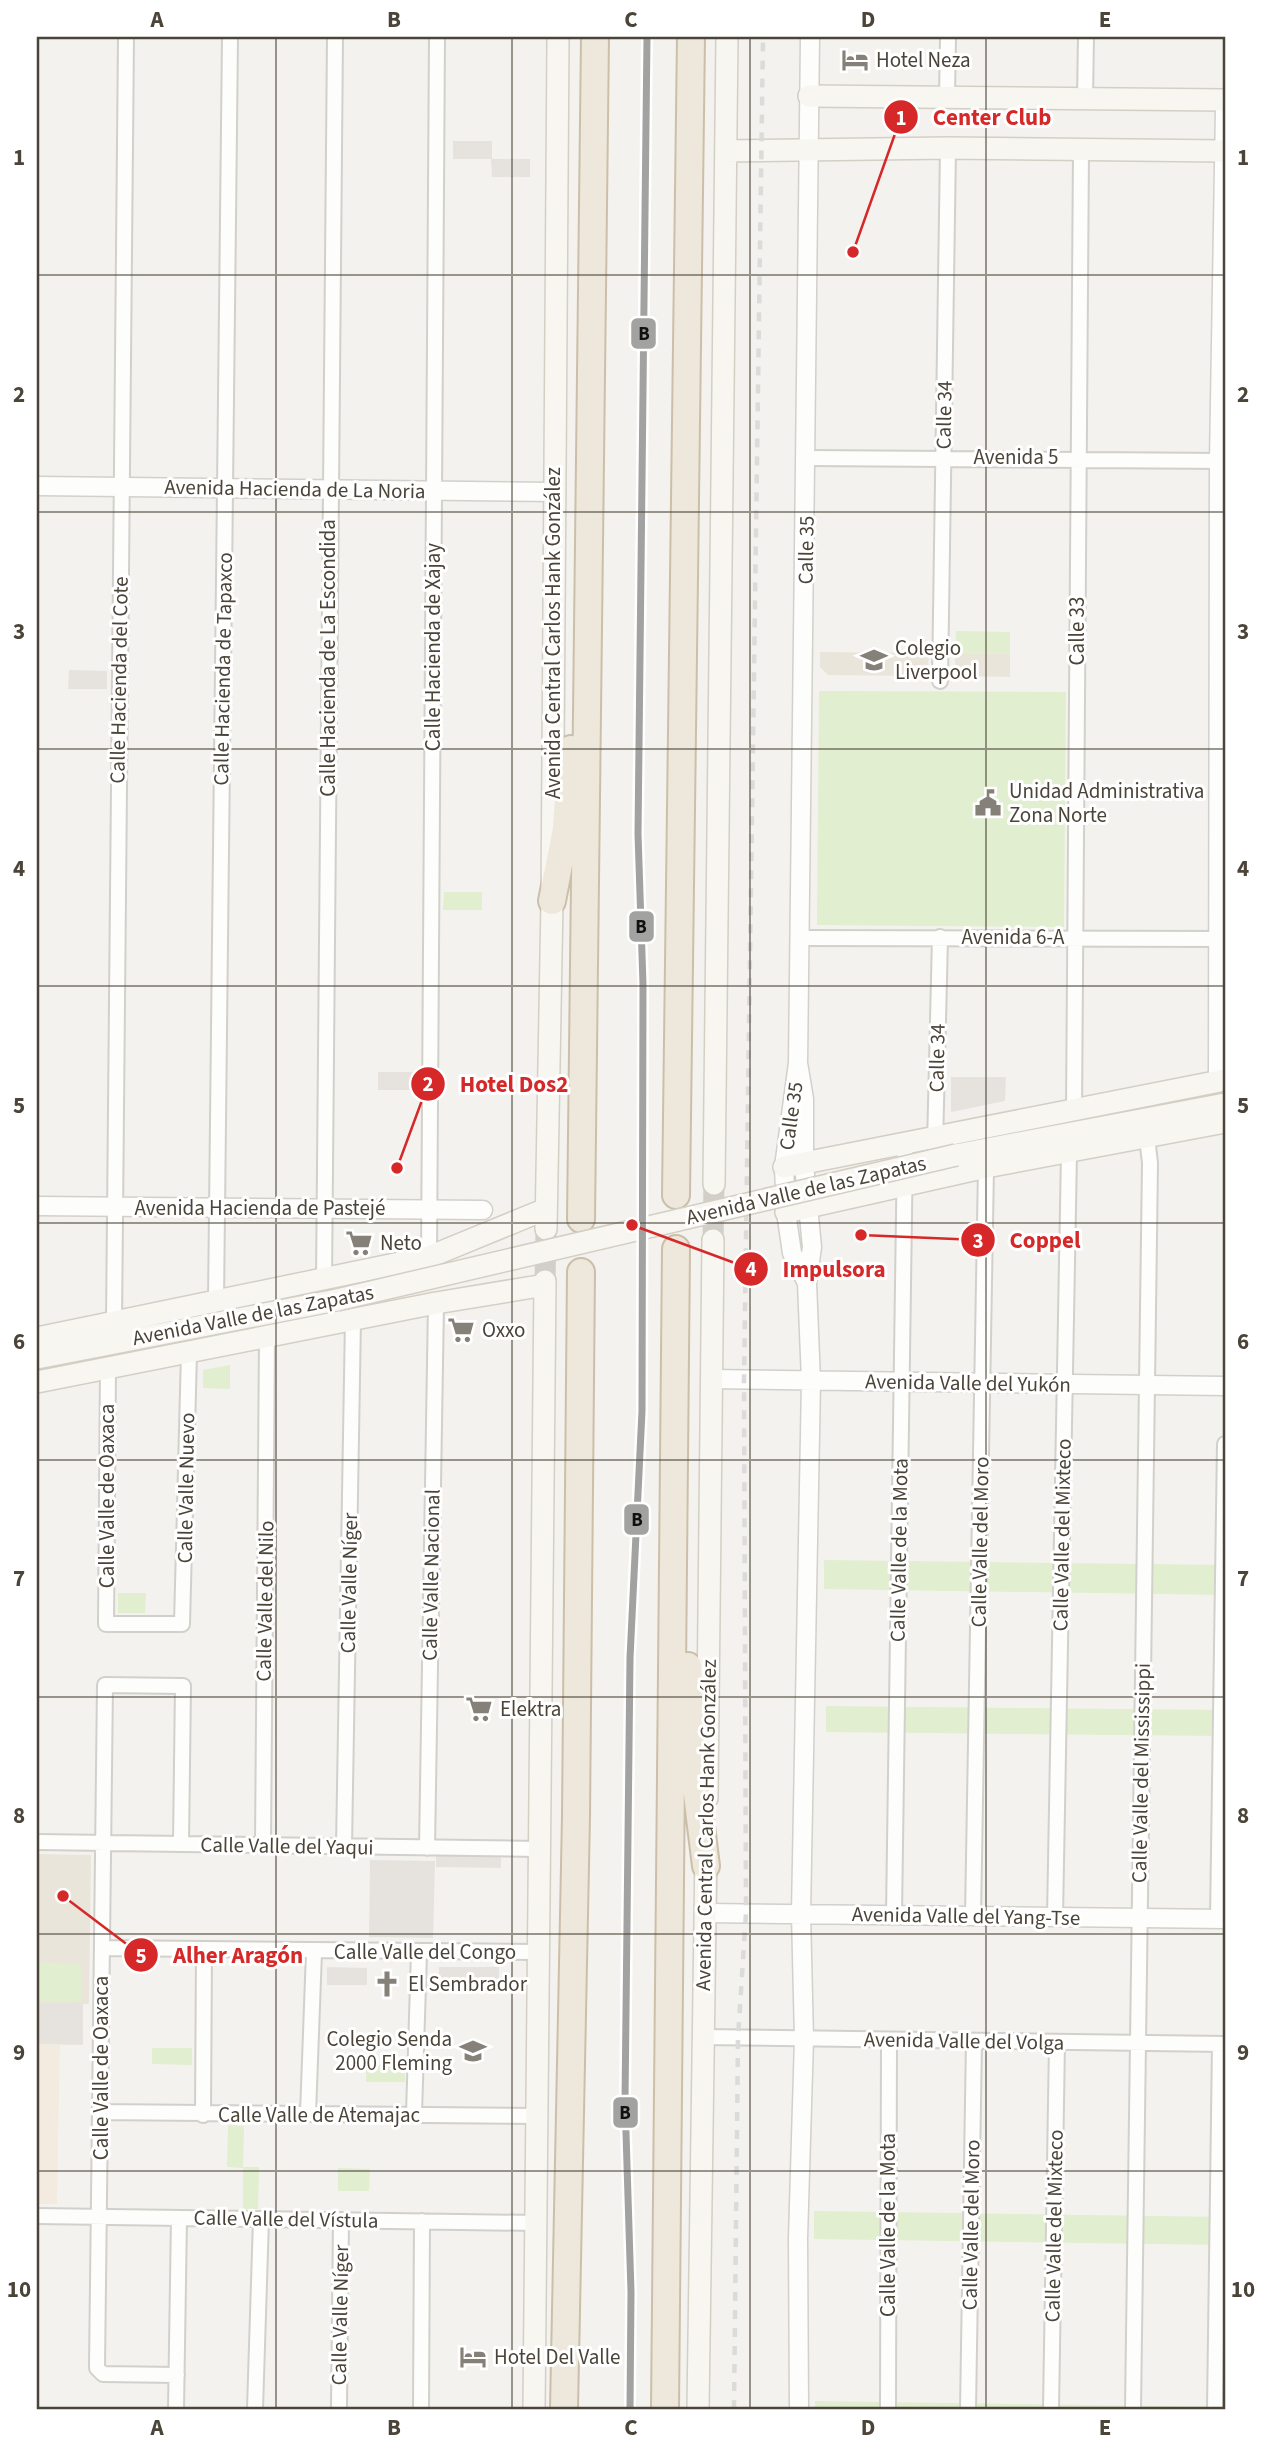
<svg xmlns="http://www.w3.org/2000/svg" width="1262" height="2446" viewBox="0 0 1262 2446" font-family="'Source Sans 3',sans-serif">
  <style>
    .commercial { fill: #f3ebdf }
    .education { fill: #eae5da }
    .green { fill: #e1eecf }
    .parking { fill: #e6e3df }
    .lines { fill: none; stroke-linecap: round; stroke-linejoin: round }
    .secondary-tunnel { stroke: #d2cfca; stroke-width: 21; stroke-dasharray: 21 10; stroke-linecap: butt }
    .minor-casing { stroke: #d2d0cb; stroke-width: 18 }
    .tertiary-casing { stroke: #d2d0cb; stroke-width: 21 }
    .secondary-casing { stroke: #d3cfc5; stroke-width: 24 }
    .motorway-casing { stroke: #ccbfa9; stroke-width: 30 }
    .minor { stroke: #fdfdfc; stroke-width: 14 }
    .tertiary { stroke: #fdfdfc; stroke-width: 18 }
    .secondary { stroke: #f7f6f1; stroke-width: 21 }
    .motorway { stroke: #ede8db; stroke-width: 26 }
    .rail { stroke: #dbdbda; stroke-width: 4.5; stroke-dasharray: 9 9; stroke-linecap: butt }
    .secondary-bridge-casing { stroke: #d3cfc5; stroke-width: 24; stroke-linecap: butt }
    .secondary-bridge { stroke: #f7f6f1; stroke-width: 21 }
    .metro-1-casing { stroke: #fff; stroke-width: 12 }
    .metro-1 { stroke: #a2a2a1; stroke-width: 7 }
    .grid { fill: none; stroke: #4b4439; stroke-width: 2; stroke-opacity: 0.55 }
    .labels { text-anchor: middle; stroke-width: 6; stroke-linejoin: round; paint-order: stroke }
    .poi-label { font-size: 21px; fill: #4b4439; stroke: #fff; text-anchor: start }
    .street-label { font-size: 21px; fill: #4b4439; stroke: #fff }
    .leader { fill: none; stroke: #d62828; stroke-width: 2.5 }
    .callout-dot { fill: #d62828; stroke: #fff; stroke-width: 2.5 }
    .mark-label { font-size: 21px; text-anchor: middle; font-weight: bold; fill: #fff }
    .callout-label { font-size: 23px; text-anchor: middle; font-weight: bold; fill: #d62828; stroke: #fff; stroke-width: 6; stroke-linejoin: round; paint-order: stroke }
    .line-badge { stroke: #fff; stroke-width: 2.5 }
    .pale-badge-label { font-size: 19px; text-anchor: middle; font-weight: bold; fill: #111 }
    .neatline { fill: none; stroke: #4b4439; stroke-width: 2.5 }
    .grid-label { font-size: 23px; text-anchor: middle; font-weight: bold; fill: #4b4439 }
  </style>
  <rect width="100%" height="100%" fill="#f4f2ee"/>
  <path class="commercial" d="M37 2044 60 2045 57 2204H37Z"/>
  <path class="education" d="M820 652 929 653 928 668 920 676 828 675 820 667Z
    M955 653 1010 654V677L960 676 955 670Z
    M37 1854 91 1855 89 2004 37 2003Z"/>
  <path class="green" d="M956 631 1010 632V654L955 653Z
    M819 691 1066 692 1064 927 817 925Z
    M444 892H482V910H443Z
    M230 1365V1389L203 1388V1370Z
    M824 1560 1225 1565V1595L824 1589Z
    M118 1593H146L145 1613H118Z
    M826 1706 1225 1710V1736L826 1732Z
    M37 1962 81 1964V2001L37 2002Z
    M152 2048H192V2065L152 2064Z
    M366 2065H405V2082H366Z
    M228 2125 244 2126 243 2167H259L258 2209H243V2168L227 2167Z
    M338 2168 370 2169 369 2191H338Z
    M814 2211 1225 2217V2245L814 2239Z
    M815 2401 1225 2407V2409H815Z"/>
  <path class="parking" d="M453 141H492V159H530V177H492L491 159H453Z
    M69 670 107 671V689H68Z
    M378 1072H417V1090H378Z
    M951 1077H1006L1005 1101 951 1112Z
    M436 1855 501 1856V1868L436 1867Z
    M370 1860 435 1861 433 1938 369 1937Z
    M327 1967 367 1968V1985H327Z
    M439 1967H499V1980L439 1981Z
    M37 2003H83V2045L37 2044Z"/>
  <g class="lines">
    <path class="secondary-tunnel" d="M713 1240 714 1184
      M545 1281 546 1229"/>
    <g class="minor-casing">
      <path id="minor" d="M947 97 948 37
        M1085 98 1086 37
        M807 458 1225 461
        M940 681 948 148
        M801 938 1225 939
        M1074 1112 1081 150
        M935 1146 940 937
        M429 1257 437 37
        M324 1280 335 37
        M216 1302 230 37
        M114 1323 126 37
        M108 1368 106 1624H182L189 1352
        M37 1842 538 1849
        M263 1845 267 1337
        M344 1846 353 1319
        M427 1848 436 1303
        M894 1915 905 1145
        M973 1916 986 1167
        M1055 1917 1069 1153
        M1218 1919 1225 1444
        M102 1948 537 1952
        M703 2037 1225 2044
        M101 2112 537 2116
        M308 2114 314 1952
        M414 2114 419 1952
        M203 2115 204 1949
        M37 2216 535 2223
        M177 2375 103 2374 97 2368 105 1685 183 1686 181 1844
        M176 2409 179 2218
        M255 2409 261 2219
        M339 2409 341 2220
        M421 2409 422 2221
        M888 2409 889 2040
        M968 2409 974 2041
        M1051 2409 1057 2042
        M1133 2409 1150 1163 1147 1137
        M1215 2409 1220 2044"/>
    </g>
    <g class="tertiary-casing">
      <path id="tertiary" d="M37 486 553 492
        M798 1063 804 1099V1165L812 1247 807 1283 811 1381 801 1914 804 2039 798 2238 799 2409
        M1218 1081 1219 461 1225 108
        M37 1206 483 1210
        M807 1283 792 1253 786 1212 784 1167 798 1063 810 37
        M711 1379 1225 1386
        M707 1913 1225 1919"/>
    </g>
    <g class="secondary-casing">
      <path id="secondary" d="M809 96 1225 100
        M726 151 948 148 1225 151
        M956 1155 1225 1104
        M784 1167 1225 1080
        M714 1184 727 37
        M786 1212 986 1167 1225 1122
        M546 1229 552 901 558 37
        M37 1338 429 1257 546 1209
        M37 1358 337 1300
        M37 1382 436 1303 545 1285
        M707 1798 713 1240
        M534 2409 545 1281
        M698 2409 706 1851"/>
    </g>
    <g class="motorway-casing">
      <path id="motorway" d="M552 901 566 829 571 749
        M676 1195 691 37
        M581 1219 595 37
        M688 1666 692 1754 706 1866
        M564 2409 576 1816 581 1272
        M665 2409 676 1249"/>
    </g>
    <use href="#minor" class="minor"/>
    <use href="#tertiary" class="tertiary"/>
    <use href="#secondary" class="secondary"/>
    <use href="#motorway" class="motorway"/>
    <path class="rail" d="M734 2409 738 2038 746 1913 744 1380 763 37"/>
    <g class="secondary-bridge-casing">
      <path id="secondary-bridge" d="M337 1300 956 1155"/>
    </g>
    <use href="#secondary-bridge" class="secondary-bridge"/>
    <g class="metro-1-casing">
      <path id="metro-1" d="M630 2409 631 2292 625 2101 630 1658 642 1411 643 984 638 834 647 37"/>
    </g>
    <use href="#metro-1" class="metro-1"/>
  </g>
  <path class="grid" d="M276 37V2409M512 37V2409M750 37V2409M986 37V2409M37 275H1225M37 512H1225M37 749H1225M37 986H1225M37 1223H1225M37 1460H1225M37 1697H1225M37 1934H1225M37 2171H1225"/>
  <defs>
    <g id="hotel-bare" transform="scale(2.1)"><path d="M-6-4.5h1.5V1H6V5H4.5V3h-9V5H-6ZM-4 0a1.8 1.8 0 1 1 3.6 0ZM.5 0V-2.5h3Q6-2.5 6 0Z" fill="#868178" stroke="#fff" stroke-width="2.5" paint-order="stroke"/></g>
    <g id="school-bare" transform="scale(2.1)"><path d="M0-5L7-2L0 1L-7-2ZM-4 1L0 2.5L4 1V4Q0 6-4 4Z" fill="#868178" stroke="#fff" stroke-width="2.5" paint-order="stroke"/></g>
    <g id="civic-bare" transform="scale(2.1)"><path d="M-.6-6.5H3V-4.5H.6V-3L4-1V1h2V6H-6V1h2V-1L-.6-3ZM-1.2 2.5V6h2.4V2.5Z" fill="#868178" stroke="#fff" stroke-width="2.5" paint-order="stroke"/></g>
    <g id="supermarket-bare" transform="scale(2.1)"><path d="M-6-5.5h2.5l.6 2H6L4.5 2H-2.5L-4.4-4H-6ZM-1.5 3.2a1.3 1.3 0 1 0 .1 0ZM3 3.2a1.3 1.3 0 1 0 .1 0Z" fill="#868178" stroke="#fff" stroke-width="2.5" paint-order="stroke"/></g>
    <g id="church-bare" transform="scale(2.1)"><path d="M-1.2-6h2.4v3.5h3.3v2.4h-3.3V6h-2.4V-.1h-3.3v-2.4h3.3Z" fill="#868178" stroke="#fff" stroke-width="2.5" paint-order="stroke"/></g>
    <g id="university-bare" transform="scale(2.1)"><path d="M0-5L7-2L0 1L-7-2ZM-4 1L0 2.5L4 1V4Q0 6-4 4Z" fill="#868178" stroke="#fff" stroke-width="2.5" paint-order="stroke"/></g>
  </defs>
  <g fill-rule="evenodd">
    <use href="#hotel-bare" x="855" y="60"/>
    <use href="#school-bare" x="874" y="660"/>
    <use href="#civic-bare" x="988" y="803"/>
    <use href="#supermarket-bare" x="359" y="1243"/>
    <use href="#supermarket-bare" x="461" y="1330"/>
    <use href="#supermarket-bare" x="479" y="1709"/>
    <use href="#church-bare" x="387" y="1984"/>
    <use href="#university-bare" x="473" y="2051"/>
    <use href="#hotel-bare" x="473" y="2357"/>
  </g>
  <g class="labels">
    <g class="poi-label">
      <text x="876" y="67">Hotel Neza</text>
      <text x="895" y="655">Colegio<tspan x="895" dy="24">Liverpool</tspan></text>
      <text x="1009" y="798">Unidad Administrativa<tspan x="1009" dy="24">Zona Norte</tspan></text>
      <text x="380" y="1250">Neto</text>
      <text x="482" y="1337">Oxxo</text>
      <text x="500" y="1716">Elektra</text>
      <text x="408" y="1991">El Sembrador</text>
      <text x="452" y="2046" text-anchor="end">Colegio Senda<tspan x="452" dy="24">2000 Fleming</tspan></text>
      <text x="494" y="2364">Hotel Del Valle</text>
    </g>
    <g class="street-label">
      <text transform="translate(944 415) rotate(-89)" y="7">Calle 34</text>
      <text x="1016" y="464">Avenida 5</text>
      <text transform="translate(295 489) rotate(1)" y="7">Avenida Hacienda de La Noria</text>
      <text transform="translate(806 550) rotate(-89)" y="7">Calle 35</text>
      <text transform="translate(1077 631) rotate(-90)" y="7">Calle 33</text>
      <text transform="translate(553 633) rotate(-90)" y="7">Avenida Central Carlos Hank González</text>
      <text transform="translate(433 647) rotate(-90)" y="7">Calle Hacienda de Xajay</text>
      <text transform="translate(328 658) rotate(-90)" y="7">Calle Hacienda de La Escondida</text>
      <text transform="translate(223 669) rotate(-89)" y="7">Calle Hacienda de Tapaxco</text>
      <text transform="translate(119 680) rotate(-89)" y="7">Calle Hacienda del Cote</text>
      <text x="1013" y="944">Avenida 6-A</text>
      <text transform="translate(937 1058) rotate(-89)" y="7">Calle 34</text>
      <text transform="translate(791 1116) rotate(-82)" y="7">Calle 35</text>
      <text transform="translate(806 1190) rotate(-13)" y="7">Avenida Valle de las Zapatas</text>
      <text x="260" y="1215">Avenida Hacienda de Pastejé</text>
      <text transform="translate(253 1315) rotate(-11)" y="7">Avenida Valle de las Zapatas</text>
      <text transform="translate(968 1383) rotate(1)" y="7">Avenida Valle del Yukón</text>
      <text transform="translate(186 1488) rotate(-89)" y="7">Calle Valle Nuevo</text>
      <text transform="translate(107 1496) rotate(-90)" y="7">Calle Valle de Oaxaca</text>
      <text transform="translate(1062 1535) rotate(-89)" y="7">Calle Valle del Mixteco</text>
      <text transform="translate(980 1542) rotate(-89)" y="7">Calle Valle del Moro</text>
      <text transform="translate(899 1550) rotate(-89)" y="7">Calle Valle de la Mota</text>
      <text transform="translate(431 1575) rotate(-89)" y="7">Calle Valle Nacional</text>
      <text transform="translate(349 1583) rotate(-89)" y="7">Calle Valle Níger</text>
      <text transform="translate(265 1601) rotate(-89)" y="7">Calle Valle del Nilo</text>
      <text transform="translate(1141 1773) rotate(-89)" y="7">Calle Valle del Mississippi</text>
      <text transform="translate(706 1825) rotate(-89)" y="7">Avenida Central Carlos Hank González</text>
      <text transform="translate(287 1846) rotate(1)" y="7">Calle Valle del Yaqui</text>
      <text transform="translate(966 1916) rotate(1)" y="7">Avenida Valle del Yang-Tse</text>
      <text x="425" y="1959">Calle Valle del Congo</text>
      <text transform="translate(964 2041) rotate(1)" y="7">Avenida Valle del Volga</text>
      <text transform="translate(101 2068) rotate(-90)" y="7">Calle Valle de Oaxaca</text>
      <text x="319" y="2122">Calle Valle de Atemajac</text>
      <text transform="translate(286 2219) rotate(1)" y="7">Calle Valle del Vístula</text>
      <text transform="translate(888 2225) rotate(-90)" y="7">Calle Valle de la Mota</text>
      <text transform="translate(971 2225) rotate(-89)" y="7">Calle Valle del Moro</text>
      <text transform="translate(1054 2226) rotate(-89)" y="7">Calle Valle del Mixteco</text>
      <text transform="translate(340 2315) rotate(-89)" y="7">Calle Valle Níger</text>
    </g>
  </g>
  <path class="leader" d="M853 252L901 117M397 1168L428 1084M861 1235L978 1240M632 1225L751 1269M63 1896L141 1955"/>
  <g class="callout-dot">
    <circle cx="853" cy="252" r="7"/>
    <circle cx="397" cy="1168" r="7"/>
    <circle cx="861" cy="1235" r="7"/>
    <circle cx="632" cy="1225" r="7"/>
    <circle cx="63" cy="1896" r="7"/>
    <circle cx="901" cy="117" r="18"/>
    <circle cx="428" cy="1084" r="18"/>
    <circle cx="978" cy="1240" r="18"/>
    <circle cx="751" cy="1269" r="18"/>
    <circle cx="141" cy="1955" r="18"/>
  </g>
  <g class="mark-label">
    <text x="901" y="125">1</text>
    <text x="428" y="1091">2</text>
    <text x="978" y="1248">3</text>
    <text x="751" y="1276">4</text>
    <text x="141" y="1963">5</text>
  </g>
  <g class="callout-label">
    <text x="992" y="125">Center Club</text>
    <text x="514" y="1092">Hotel Dos2</text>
    <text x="1045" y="1248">Coppel</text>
    <text x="834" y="1277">Impulsora</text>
    <text x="238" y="1963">Alher Aragón</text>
  </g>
  <g class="line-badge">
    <rect x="630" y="317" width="27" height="33" rx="7" fill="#a2a2a1"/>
    <rect x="628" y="910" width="27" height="33" rx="7" fill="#a2a2a1"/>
    <rect x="623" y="1503" width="27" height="33" rx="7" fill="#a2a2a1"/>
    <rect x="612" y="2096" width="27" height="33" rx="7" fill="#a2a2a1"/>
  </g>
  <g class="pale-badge-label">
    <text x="644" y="340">B</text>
    <text x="641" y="933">B</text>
    <text x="637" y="1526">B</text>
    <text x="625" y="2119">B</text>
  </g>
  <rect width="1262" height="2446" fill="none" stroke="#ffffff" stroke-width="77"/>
  <rect x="38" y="38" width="1186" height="2370" class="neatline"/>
  <g class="grid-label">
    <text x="157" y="27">A</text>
    <text x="394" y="27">B</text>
    <text x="631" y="27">C</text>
    <text x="868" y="27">D</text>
    <text x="1105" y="27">E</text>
    <text x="19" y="165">1</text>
    <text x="1243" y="165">1</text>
    <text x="19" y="402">2</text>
    <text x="1243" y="402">2</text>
    <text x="19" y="639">3</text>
    <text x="1243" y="639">3</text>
    <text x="19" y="876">4</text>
    <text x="1243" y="876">4</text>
    <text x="19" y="1113">5</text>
    <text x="1243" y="1113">5</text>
    <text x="19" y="1349">6</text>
    <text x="1243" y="1349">6</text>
    <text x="19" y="1586">7</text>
    <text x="1243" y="1586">7</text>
    <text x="19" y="1823">8</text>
    <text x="1243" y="1823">8</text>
    <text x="19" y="2060">9</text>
    <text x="1243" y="2060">9</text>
    <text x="19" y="2297">10</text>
    <text x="1243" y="2297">10</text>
    <text x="157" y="2435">A</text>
    <text x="394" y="2435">B</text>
    <text x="631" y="2435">C</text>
    <text x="868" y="2435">D</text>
    <text x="1105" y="2435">E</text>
  </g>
</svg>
